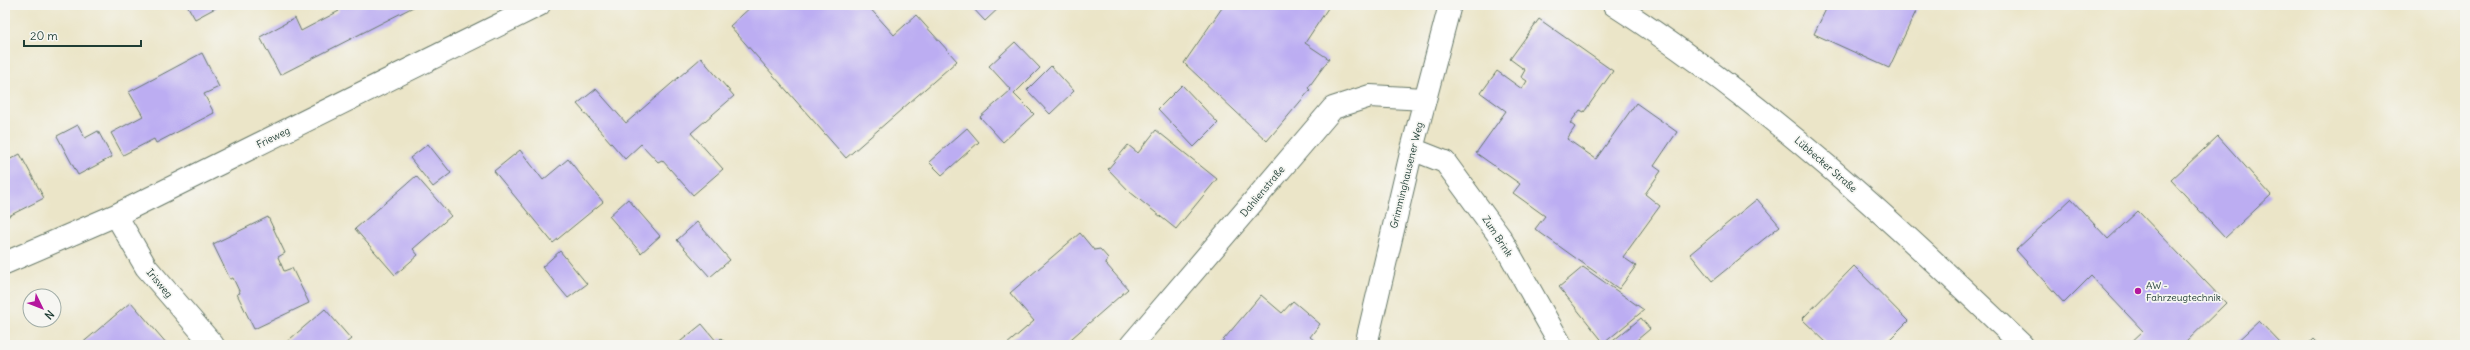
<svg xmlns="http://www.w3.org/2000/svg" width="2470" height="350" viewBox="0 0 2470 350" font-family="Delius,sans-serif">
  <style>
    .building { fill: #bcadf2 }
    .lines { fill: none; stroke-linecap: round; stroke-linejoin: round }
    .minor-casing { stroke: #667868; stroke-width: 24 }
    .secondary-casing { stroke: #667868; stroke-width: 24 }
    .minor { stroke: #fff; stroke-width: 22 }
    .secondary { stroke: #fff; stroke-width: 22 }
    .poi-dot { fill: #b5179e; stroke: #f6f6f2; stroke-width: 1.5 }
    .labels { text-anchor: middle; stroke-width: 3.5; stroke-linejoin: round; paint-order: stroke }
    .street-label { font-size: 10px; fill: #1f3d34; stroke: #f6f6f2 }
    .poi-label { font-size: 10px; fill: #1f3d34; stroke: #f6f6f2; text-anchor: start }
  </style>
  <rect width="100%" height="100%" fill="#f6f6f2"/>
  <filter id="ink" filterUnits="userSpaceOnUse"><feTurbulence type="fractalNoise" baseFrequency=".025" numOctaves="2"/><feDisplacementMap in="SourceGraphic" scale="8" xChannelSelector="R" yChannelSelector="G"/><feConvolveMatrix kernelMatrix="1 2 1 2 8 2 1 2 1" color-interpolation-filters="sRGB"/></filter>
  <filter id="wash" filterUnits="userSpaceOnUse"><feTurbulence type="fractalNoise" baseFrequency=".012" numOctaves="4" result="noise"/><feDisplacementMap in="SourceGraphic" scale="16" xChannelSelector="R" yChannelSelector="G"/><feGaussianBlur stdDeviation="0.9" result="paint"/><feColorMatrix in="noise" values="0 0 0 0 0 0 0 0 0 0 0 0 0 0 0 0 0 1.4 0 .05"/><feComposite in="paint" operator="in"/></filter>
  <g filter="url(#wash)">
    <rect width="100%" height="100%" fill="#ebe5c8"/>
    <g id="blocks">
      <path class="building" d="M187 5H221L195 19Z
        M337 5H417L280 75 260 37 295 18 301 31 339 11Z
        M753 5H867L894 35 916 15 957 61 846 158 730 26Z
        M970 5H1002L985 21Z
        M1224 5H1330L1305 43 1329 59 1308 88 1310 90 1267 141 1184 63Z
        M1828 5H1919L1889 68 1814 34Z
        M1539 19 1613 71 1584 112 1580 110 1570 123 1575 127 1567 139 1596 159 1636 103 1677 132 1654 166 1661 171 1645 194 1660 206 1623 257 1636 266 1619 289 1535 229 1545 216 1513 193 1520 184 1476 153 1506 111 1481 93 1497 71 1522 89 1527 81 1521 77 1525 70 1510 59Z
        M1015 42 1040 68 1014 94 1034 114 1003 142 980 117 1011 90 989 66Z
        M202 53 219 87 204 94 214 113 156 143 154 139 123 155 111 133 143 116 129 92Z
        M701 58 734 96 691 133 723 169 693 195 662 160 658 162 641 144 625 159 577 104 596 89 626 123Z
        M1051 66 1074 91 1050 114 1027 90Z
        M1182 85 1218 123 1194 147 1158 109Z
        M78 125 85 138 98 131 112 157 78 175 57 136Z
        M967 128 979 142 942 175 929 162Z
        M1156 130 1217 179 1176 229 1130 192 1108 169 1128 145 1138 153Z
        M2218 136 2271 195 2225 238 2171 180Z
        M428 144 451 173 433 187 410 158Z
        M520 150 543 180 568 159 603 202 553 243 494 171Z
        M20 154 44 198 5 218V162Z
        M416 176 451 216 413 249 418 255 395 275 355 229Z
        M628 199 660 236 641 253 609 216Z
        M1757 199 1780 226 1712 281 1690 254Z
        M2071 199 2108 239 2138 211 2226 303 2183 345H2128L2143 331 2091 276 2064 303 2016 250Z
        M268 217 285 253 278 257 284 271 292 268 309 303 254 329 237 294 240 293 233 278 230 279 213 244Z
        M697 222 730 260 710 277 677 240Z
        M1080 233 1094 250 1100 249 1108 258 1106 264 1128 289 1064 345H1006L1034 321 1010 293Z
        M560 251 587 284 568 298 542 267Z
        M1854 266 1908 321 1884 345H1829L1802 319Z
        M1583 267 1644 310 1604 343 1559 287Z
        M1261 295 1282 313 1293 301 1320 324 1310 337 1314 340 1309 345H1219Z
        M131 302 168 345H80Z
        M325 309 351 339 346 343 348 345H283Z
        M1641 318 1650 329 1631 345H1608Z
        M2259 321 2282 345H2233Z
        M702 324 717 342 721 338 727 345H676Z
        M2313 339 2319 345H2307Z"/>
    </g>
  </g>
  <g filter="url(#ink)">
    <use href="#blocks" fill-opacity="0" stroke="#667868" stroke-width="1"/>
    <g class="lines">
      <g class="minor-casing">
        <path id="minor" d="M1412 149 1445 162 1500 237 1561 345
          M116 215 146 267 213 345
          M5 263 116 215 539 5
          M1131 345 1333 108 1370 96 1425 99
          M1366 345 1412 149 1450 5"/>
      </g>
      <g class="secondary-casing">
        <path id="secondary" d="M1614 5C1764 101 1894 222 2022 345"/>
      </g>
      <use href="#minor" class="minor"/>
      <use href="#secondary" class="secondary"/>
    </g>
  </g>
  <circle class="poi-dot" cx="2138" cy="291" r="4"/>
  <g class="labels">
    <g class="street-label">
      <text transform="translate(273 137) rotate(-26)" y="4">Frieweg</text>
      <text transform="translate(1826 164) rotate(41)" y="4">Lübbecker Straße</text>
      <text transform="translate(1406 175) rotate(-76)" y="4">Grimminghausener Weg</text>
      <text transform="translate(1262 191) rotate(-50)" y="4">Dahlienstraße</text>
      <text transform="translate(1498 236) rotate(57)" y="4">Zum Brink</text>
      <text transform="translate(160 283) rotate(50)" y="4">Irisweg</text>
    </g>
    <g class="poi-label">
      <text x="2146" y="289">AW -<tspan x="2146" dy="12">Fahrzeugtechnik</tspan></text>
    </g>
  </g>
  <rect width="2470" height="350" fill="none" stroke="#f6f6f2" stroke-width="20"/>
  <g transform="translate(42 308) rotate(133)"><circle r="19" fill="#f6f6f2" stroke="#a0aca6"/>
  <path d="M0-3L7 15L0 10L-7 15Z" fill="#b5179e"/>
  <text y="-6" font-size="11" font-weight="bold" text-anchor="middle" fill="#1f3d34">N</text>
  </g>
  <path d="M24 40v6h117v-6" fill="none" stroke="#1f3d34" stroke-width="2"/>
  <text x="30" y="40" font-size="12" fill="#1f3d34" stroke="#f6f6f2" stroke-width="3" paint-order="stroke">20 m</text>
</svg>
